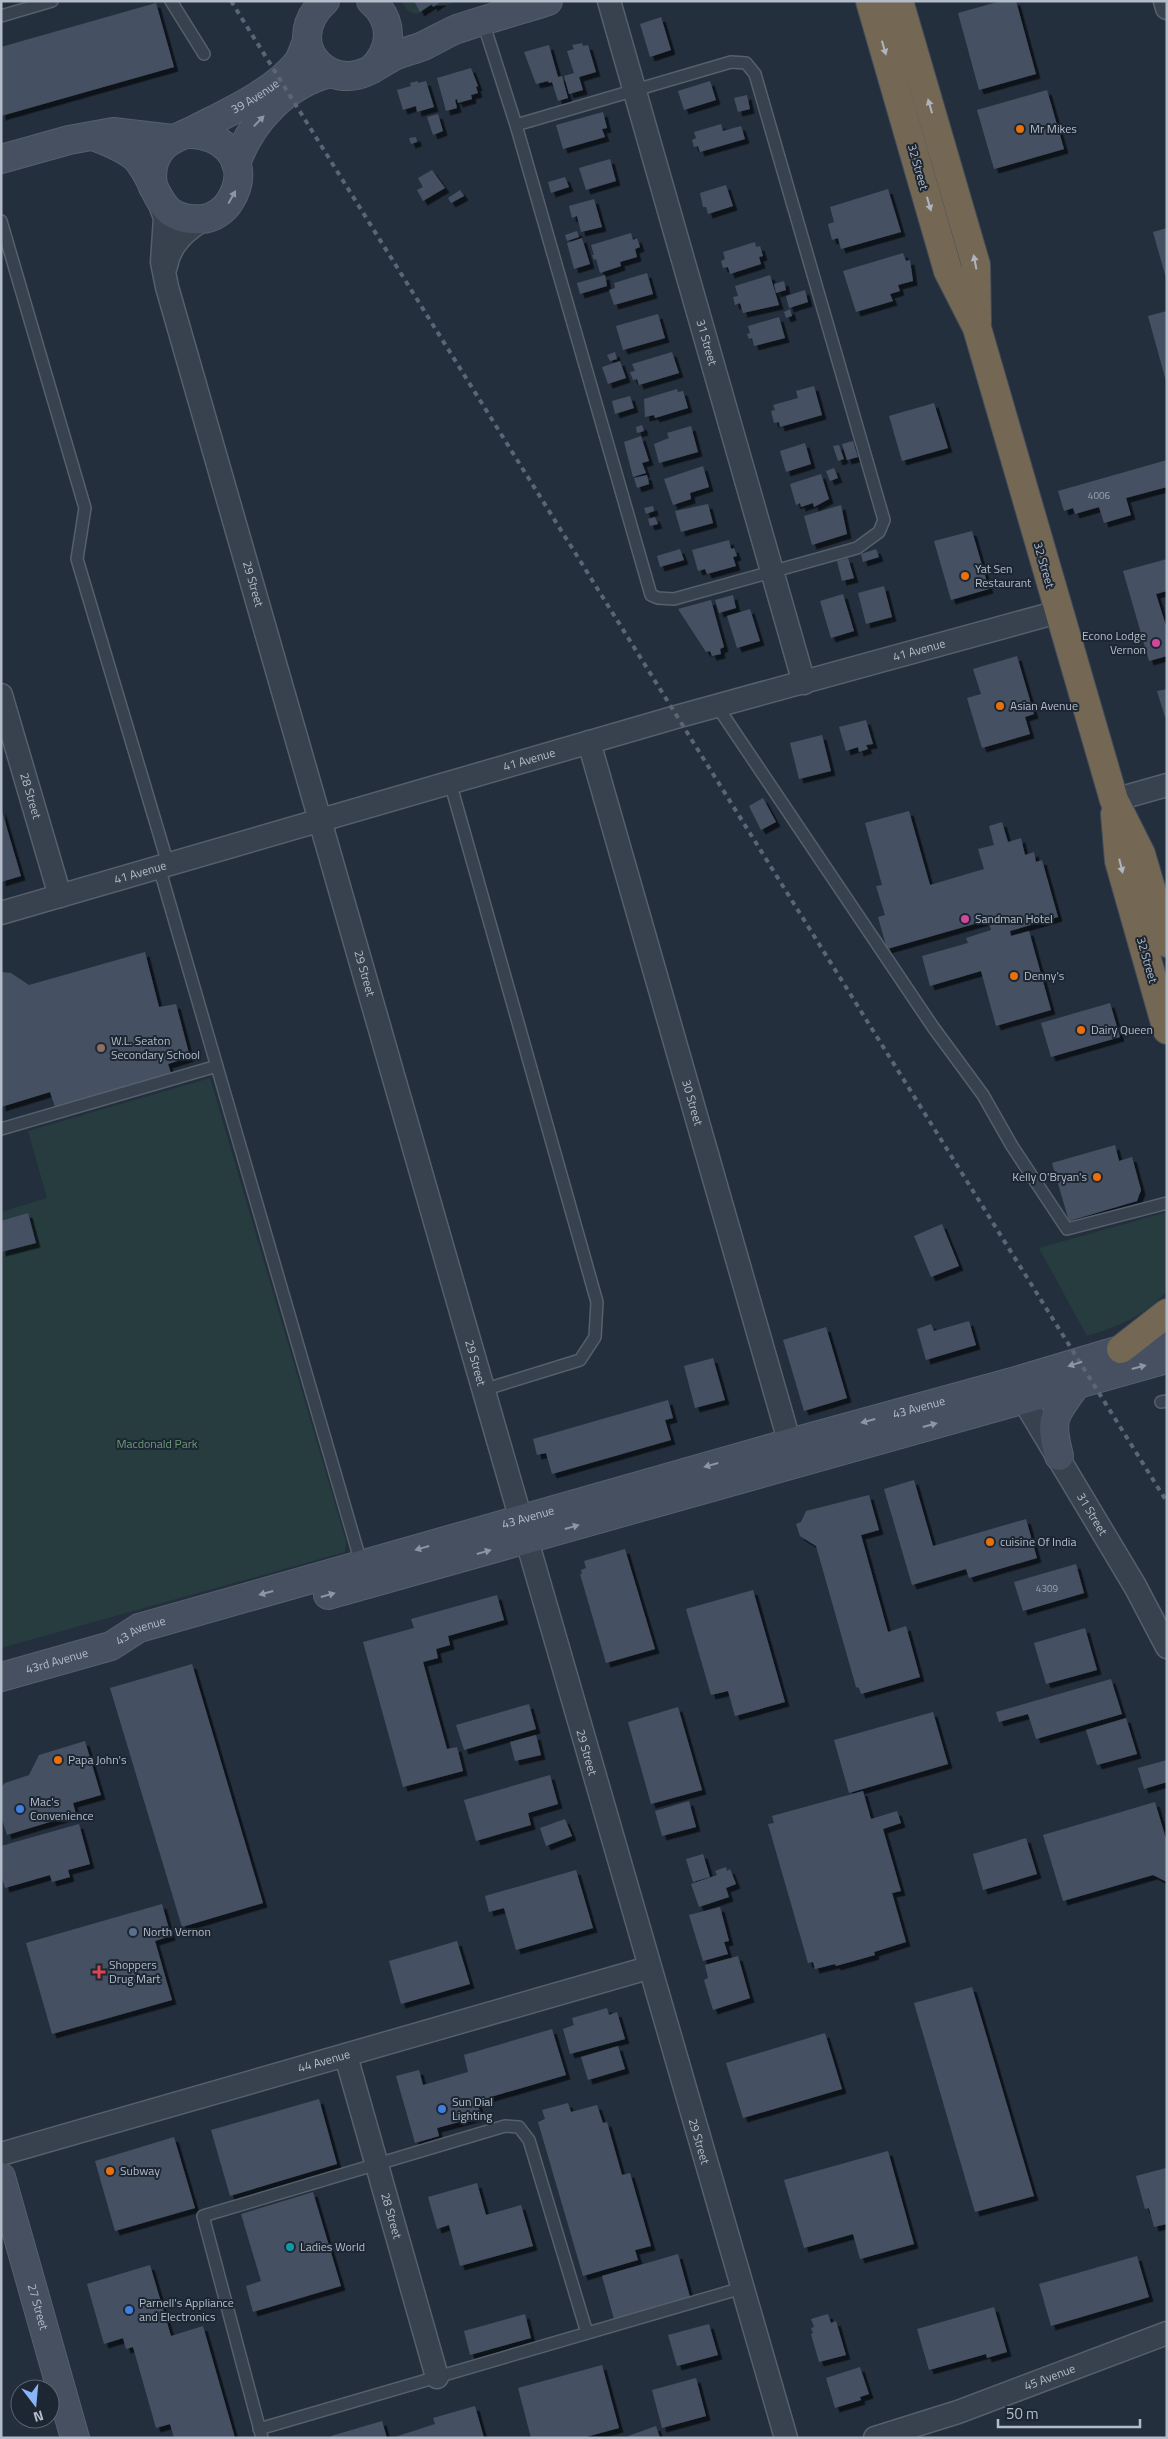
<svg xmlns="http://www.w3.org/2000/svg" width="1168" height="2439" viewBox="0 0 1168 2439" font-family="'Titillium Web',sans-serif">
  <style>
    .green { fill: #263c3f }
    .building { fill: #455162; filter: url(#shadow) }
    .lines { fill: none; stroke-linecap: round; stroke-linejoin: round }
    .lane-casing { stroke: #565f6c; stroke-width: 14 }
    .street-casing { stroke: #565f6c; stroke-width: 25 }
    .secondary-casing { stroke: #565f6c; stroke-width: 30 }
    .highway-casing { stroke: #434c59; stroke-width: 30 }
    .lane { stroke: #38414e; stroke-width: 11 }
    .street { stroke: #38414e; stroke-width: 22 }
    .secondary { stroke: #465061; stroke-width: 28 }
    .highway { stroke: #746855; stroke-width: 28 }
    .rail { stroke: #5a6575; stroke-width: 4; stroke-dasharray: 5 5; stroke-linecap: butt }
    .oneway { fill: #aeb4bd }
    .oneway2 { fill: #8e96a5 }
    .food-dot { fill: #e8710a; stroke: #1d2633; stroke-width: 2 }
    .hotel-dot { fill: #d1479c; stroke: #1d2633; stroke-width: 2 }
    .education-dot { fill: #8d6e63; stroke: #1d2633; stroke-width: 2 }
    .shop-dot { fill: #3f7fe0; stroke: #1d2633; stroke-width: 2 }
    .service-dot { fill: #5c6f8a; stroke: #1d2633; stroke-width: 2 }
    .health-dot { fill: #e0444e; stroke: #1d2633; stroke-width: 2 }
    .culture-dot { fill: #0f9aa8; stroke: #1d2633; stroke-width: 2 }
    .labels { text-anchor: middle; stroke-width: 4; stroke-linejoin: round; paint-order: stroke }
    .number-label { font-size: 10px; fill: #98a1af }
    .street-label { font-size: 12px; fill: #b4bcc9; stroke: #1d2633 }
    .poi-label { font-size: 12px; fill: #b4bcc9; stroke: #1d2633; text-anchor: start }
    .park-label { font-size: 12px; fill: #6b9a76; stroke: #1d2633 }
  </style>
  <defs>
    <filter id="shadow"><feDropShadow dx="4.5" dy="4.5" stdDeviation="0" flood-color="#0009"/></filter>
  </defs>
  <rect width="100%" height="100%" fill="#242f3e"/>
  <path class="green" d="M401 1H460L415 14 407 10Z
    M210 1078 346 1541 345 1552 1 1648V1212L47 1198 28 1131Z
    M1167 1212V1291C1145 1316 1119 1326 1087 1336L1039 1248Z"/>
  <path class="building" d="M414 1H442L433 7 432 4 420 12Z
    M1001 1H1016L1036 74 979 90 958 13Z
    M156 3 174 67 1 116V47Z
    M661 17 671 50 650 57 640 24Z
    M582 43 583 46 588 45 596 72 579 77 583 90 569 94 564 76 574 73 567 51 574 49 572 45Z
    M549 45 558 77 562 76 568 98 558 101 552 82 549 83 548 81 536 84 524 52Z
    M471 68 478 86 476 87 478 93 471 95 472 99 458 103 457 99 455 100 457 108 446 111 437 78Z
    M418 81V83L426 81 434 107 417 112 416 106 403 110 397 90 411 86 410 83Z
    M710 81 716 100 684 110 678 91Z
    M1047 90 1064 149 994 169 977 110Z
    M747 95 750 109 738 112 734 98Z
    M603 112 607 128 602 129 605 137 563 149 556 125Z
    M438 114 443 131 433 135 427 117Z
    M721 124 723 131 741 126 745 139 700 152 698 146 694 147 692 140 696 138 694 132Z
    M416 137 417 142 411 144 409 138Z
    M610 159 616 181 586 190 579 168Z
    M432 170 445 188 423 201 417 190 423 187 418 178Z
    M565 177 569 187 551 193 548 182Z
    M726 185 733 206 708 214 706 207H703L700 193Z
    M888 189 901 232 841 249 838 238 832 240 828 224 834 222 830 207Z
    M460 190 464 196 451 203 448 198Z
    M594 199 602 227 581 232 577 216 572 218 569 206Z
    M1167 228V278H1166L1153 232Z
    M577 231 579 237 567 241 565 235Z
    M631 233 633 240 637 238 640 247 635 249 637 257 620 262 621 266 600 273 596 259 594 260 592 255H594L591 245Z
    M582 238 590 264 574 269 567 243Z
    M755 242 756 247 760 246 763 256 759 257 761 264 730 274 728 267 723 268 721 261 725 259 723 252Z
    M903 253 906 261 910 260 913 281 898 285 900 291 890 294 893 301 856 312 843 271Z
    M647 273 653 294 614 305 609 290 615 288 614 283Z
    M605 275 607 286 580 294 577 283Z
    M770 275 779 305 743 313 740 303 735 305 733 297 738 296 735 286Z
    M784 281 786 290 776 293 774 284Z
    M805 290 808 302 789 308 786 296Z
    M790 309 792 316 786 318 784 312Z
    M1167 311V381H1166L1148 316Z
    M658 314 665 338 623 350 616 326Z
    M779 317 785 338 754 346 752 338 749 339 747 334 750 333 748 326Z
    M615 352 617 359 610 361 607 355Z
    M672 352 679 373 639 385 637 379 633 380 630 372 635 371 632 364Z
    M620 361 626 378 608 384 602 367Z
    M814 386 822 415 780 427 779 422 774 423 771 411 775 410 773 405 798 398 796 391Z
    M677 389 678 392 683 391 688 408 655 418 654 415 645 417 644 399Z
    M630 396 634 408 615 414 612 401Z
    M934 403 948 448 902 461 889 416Z
    M642 425 644 431 637 433 636 427Z
    M691 426 698 452 659 463 654 444 669 438 667 433Z
    M641 436 649 461 642 463 646 473 633 477 624 442Z
    M853 441 858 457 847 460 842 444Z
    M805 443 811 464 786 472 780 451Z
    M839 445 844 459 838 461 833 446Z
    M1167 460V487L1126 498 1131 515 1104 523 1099 507 1075 514 1073 508 1064 511 1058 491Z
    M703 466 709 487 690 493 691 499 673 505 664 479Z
    M834 468 838 478 830 481 826 471Z
    M821 474 829 499 814 507 813 503 801 507 800 503 796 505 790 484Z
    M647 475 649 484 637 488 634 478Z
    M708 504 713 523 681 532 675 511Z
    M841 505 847 534 812 545 804 516Z
    M653 506 654 511 646 514 644 508Z
    M655 517 658 524 650 526 648 519Z
    M972 531 989 589 951 600 934 541Z
    M729 540 731 549 734 548 737 556 733 557 736 566 707 574 705 569 698 571 692 550Z
    M680 549 684 560 660 567 657 556Z
    M876 549 879 557 863 562 861 554Z
    M848 558 854 578 842 581 837 561Z
    M1167 559V591L1156 594 1167 629V656L1149 661 1123 571Z
    M884 586 892 617 866 624 858 593Z
    M843 594 854 631 831 638 820 601Z
    M733 595 736 608 719 613 715 600Z
    M711 600 724 647 720 649 721 654 712 656 710 651 706 652 678 609Z
    M750 609 760 641 737 648 727 616Z
    M1017 656 1034 714 1025 717 1030 734 982 748 967 698 981 694 973 669Z
    M1167 689V717H1165L1157 691Z
    M866 720 873 744 866 745 868 749 859 752 858 747 846 751 839 727Z
    M822 735 831 771 799 779 790 743Z
    M763 798 776 822 761 830 749 806Z
    M1 808 21 876 1 882Z
    M909 811 930 885 984 869 978 849 994 845 989 826 1002 822 1008 842 1021 838 1025 855 1034 852 1036 862 1042 860 1058 917 1010 931 1011 936 1029 931 1051 1010 996 1026 981 971 930 986 922 956 968 943 966 938 991 930 988 920 887 949 878 917 885 915 876 886 882 885 865 823Z
    M145 952 159 1007 176 1004 190 1057 168 1064 171 1073 55 1107 50 1092 1 1107V972L11 973 29 985Z
    M1110 1003 1120 1037 1051 1057 1041 1023Z
    M1115 1145 1119 1161 1132 1157 1141 1190 1137 1201 1069 1221 1052 1163Z
    M28 1213 36 1243 1 1252V1221Z
    M942 1224 959 1266 931 1277 914 1236Z
    M969 1321 976 1345 926 1360 917 1329 931 1324 934 1331Z
    M826 1327 847 1398 804 1411 783 1340Z
    M713 1358 725 1400 695 1408 684 1366Z
    M668 1400 673 1418 665 1420 671 1440 552 1474 546 1453 537 1455 533 1439Z
    M914 1480 933 1546 1026 1519 1037 1558 969 1578 966 1569 912 1585 884 1489Z
    M869 1495 879 1530 861 1535 888 1632 906 1626 920 1677 861 1694 859 1688 856 1687 816 1546 800 1536 796 1524 801 1522 806 1511Z
    M625 1549 655 1649 606 1663 580 1574H582L581 1570 586 1568 584 1561Z
    M1076 1564 1084 1593 1023 1611 1014 1582Z
    M753 1590 785 1702 735 1716 728 1691 711 1695 686 1609Z
    M497 1595 504 1620 448 1636 450 1645 436 1649 438 1658 423 1662 447 1749 457 1747 463 1771 403 1787 363 1642 414 1628 411 1619Z
    M1085 1628 1097 1670 1046 1684 1034 1643Z
    M192 1664 263 1903 182 1927 110 1688Z
    M1111 1679 1122 1714 1036 1739 1028 1714 999 1722 996 1712Z
    M529 1704 536 1729 464 1750 456 1725Z
    M678 1707 702 1790 651 1804 628 1722Z
    M933 1712 948 1764 849 1793 834 1740Z
    M1126 1718 1137 1754 1097 1765 1086 1730Z
    M536 1735 541 1755 515 1761 510 1742Z
    M85 1741 101 1795 73 1803 76 1814 7 1835 1 1816V1787L5 1783 29 1775 39 1755Z
    M1167 1760V1782L1144 1789 1138 1768Z
    M550 1775 558 1804 528 1813 531 1825 476 1841 464 1800Z
    M863 1791 871 1819 897 1811 901 1823 883 1829 901 1891 892 1893 906 1942 874 1952 875 1955 836 1966 835 1964 815 1969 813 1962 808 1963 768 1824 774 1823 772 1816Z
    M689 1801 696 1827 662 1836 655 1811Z
    M1155 1802 1167 1842V1882L1153 1875 1063 1901 1043 1835Z
    M565 1819 572 1836 546 1846 540 1828Z
    M79 1824 90 1864 68 1870 70 1877 52 1882 50 1875 5 1888 1 1875V1846Z
    M1026 1838 1037 1874 983 1890 973 1854Z
    M703 1854 710 1877 693 1882 686 1859Z
    M726 1867 727 1871 730 1869 736 1884 726 1888 729 1897 699 1907 691 1884 717 1875 715 1871Z
    M576 1870 593 1928 516 1950 504 1908 489 1912 485 1896Z
    M162 1904 171 1936 155 1941 172 2000 52 2034 26 1943Z
    M720 1907 729 1941 724 1942 728 1954 703 1961 689 1915Z
    M457 1941 470 1984 401 2004 389 1961Z
    M738 1956 750 1998 713 2010 704 1980 708 1978 705 1965Z
    M972 1987 1034 2196 975 2212 914 2003Z
    M607 2008 609 2015 617 2012 625 2039 570 2054 563 2029 574 2025 572 2018Z
    M552 2029 566 2075 477 2101 481 2116 437 2128 439 2136 415 2143 396 2076 419 2070 423 2085 468 2072 464 2055Z
    M825 2033 842 2089 743 2118 726 2063Z
    M618 2046 625 2069 588 2080 581 2057Z
    M319 2099 337 2164 230 2196 211 2130Z
    M568 2103 571 2112 597 2105 603 2123 607 2122 622 2175 630 2173 651 2246 635 2250 638 2260 583 2276 538 2122 545 2119 542 2110Z
    M174 2137 195 2208 115 2231 95 2161Z
    M888 2151 914 2244 860 2259 853 2234 804 2248 784 2180Z
    M1166 2168 1167 2224 1154 2227 1149 2208 1145 2209 1136 2176Z
    M477 2183 486 2215 521 2205 533 2246 460 2266 449 2225 437 2229 428 2197Z
    M313 2192 341 2286 253 2312 246 2286 261 2281 241 2214Z
    M678 2254 690 2297 614 2319 602 2276Z
    M1137 2256 1149 2297 1051 2326 1039 2284Z
    M150 2265 171 2336 203 2326 235 2438H174L170 2424 156 2428 133 2347 126 2349 123 2338 104 2344 87 2284Z
    M994 2307 1007 2352 987 2358 986 2354 929 2370 917 2329Z
    M525 2314 531 2338 470 2355 464 2331Z
    M828 2314 831 2323 836 2321 846 2355 819 2362 811 2334 813 2333 811 2328 814 2327 811 2319Z
    M709 2324 718 2355 677 2366 668 2335Z
    M602 2365 619 2428 582 2438H531L518 2388Z
    M860 2367 869 2394 860 2397 861 2400 835 2408 826 2378Z
    M696 2378 706 2416 662 2428 652 2390Z
    M475 2406 484 2438H392L435 2424 433 2418Z
    M382 2421 387 2438H331V2436Z
    M656 2426 660 2438H629L628 2436Z"/>
  <g class="lines">
    <g class="lane-casing">
      <path id="lane" d="M171 1 204 54
        M1 16 52 1
        M483 22 516 125 651 595 658 598 674 599 857 548 879 532 884 520 755 74 746 63 731 62 516 125
        M1 221 85 508 77 559 168 864
        M717 706 933 1027 983 1095 1012 1146 1067 1229 1167 1203
        M450 782 597 1302 595 1337 580 1360 483 1390
        M159 867 362 1566
        M1 1129 217 1066
        M1161 1402 1167 1401
        M259 2429 742 2288
        M262 2438 203 2216 505 2126 519 2127 529 2140 587 2333"/>
    </g>
    <g class="street-casing">
      <g id="street">
        <path id="s1" d="M609 1 804 683"/>
        <path d="M1165 1 1167 8"/>
        <path id="s2" d="M158 199 165 218 162 262 167 287C376 1003 574 1723 786 2438"/>
        <path d="M166 266C170 243 187 229 206 218"/>
        <path id="s3" d="M1 695 60 896"/>
        <path id="s4" d="M589 742 794 1458"/>
        <path d="M1114 800 1167 785"/>
        <path id="s5" d="M1 913 676 717 1058 612"/>
        <path id="s6" d="M1018 1385 1023 1399 1135 1586 1167 1647"/>
        <path id="s7" d="M346 2056 437 2377"/>
        <path id="s8" d="M1 2154 648 1968"/>
        <path id="s9" d="M875 2438 958 2412 1167 2333"/>
      </g>
    </g>
    <g class="secondary-casing">
      <g id="secondary">
        <path d="M325 1C314 11 307 22 307 37 307 59 327 77 349 76 366 76 380 63 394 56 403 52 413 50 423 46 434 41 445 34 457 29 486 19 518 11 548 1"/>
        <path d="M371 1C394 21 393 48 372 69"/>
        <path d="M96 137C109 142 125 148 136 158 160 184 154 223 203 219 213 218 225 210 230 201 253 165 225 132 186 134"/>
        <path d="M1 159 69 140 113 132 173 139"/>
        <path d="M236 164C251 121 286 84 331 73"/>
        <path id="s10" d="M153 187C151 172 152 159 163 147 172 138 185 135 196 129 229 112 274 92 298 62 302 56 304 48 307 41"/>
        <path d="M1059 1456C1049 1417 1054 1416 1077 1384"/>
        <path d="M328 1595C608 1518 887 1436 1167 1359"/>
        <path id="s11" d="M1 1677 111 1646 139 1628 790 1443 1016 1381 1167 1336"/>
        <path id="s12" d="M1 2177 75 2438"/>
      </g>
    </g>
    <g class="highway-casing">
      <path id="highway" d="M870 1 948 271 977 328 1114 800 1141 854 1167 943
        M899 1 976 265 977 322
        M1115 814 1119 861 1167 1030
        M1121 1349 1167 1313"/>
    </g>
    <use href="#lane" class="lane"/>
    <use href="#street" class="street"/>
    <use href="#secondary" class="secondary"/>
    <use href="#highway" class="highway"/>
    <path class="rail" d="M231 1 1167 1502"/>
  </g>
  <defs><path id="oneway-solid" d="M-6-.8H1V-3.2L6.5 0L1 3.2V.8H-6Z" transform="scale(1.25)"/></defs>
  <g class="oneway">
    <use href="#oneway-solid" transform="translate(884 48) rotate(74)"/>
    <use href="#oneway-solid" transform="translate(930 106) rotate(-106)"/>
    <use href="#oneway-solid" transform="translate(929 204) rotate(74)"/>
    <use href="#oneway-solid" transform="translate(975 262) rotate(-101)"/>
    <use href="#oneway-solid" transform="translate(1121 866) rotate(76)"/>
  </g>
  <g class="oneway2">
    <use href="#oneway-solid" transform="translate(259 121) rotate(-46)"/>
    <use href="#oneway-solid" transform="translate(232 197) rotate(-61)"/>
    <use href="#oneway-solid" transform="translate(1075 1364) rotate(163)"/>
    <use href="#oneway-solid" transform="translate(1139 1367) rotate(-15)"/>
    <use href="#oneway-solid" transform="translate(868 1421) rotate(165)"/>
    <use href="#oneway-solid" transform="translate(930 1425) rotate(-15)"/>
    <use href="#oneway-solid" transform="translate(711 1465) rotate(164)"/>
    <use href="#oneway-solid" transform="translate(572 1527) rotate(-16)"/>
    <use href="#oneway-solid" transform="translate(422 1548) rotate(164)"/>
    <use href="#oneway-solid" transform="translate(484 1552) rotate(-16)"/>
    <use href="#oneway-solid" transform="translate(266 1593) rotate(165)"/>
    <use href="#oneway-solid" transform="translate(328 1595) rotate(-16)"/>
  </g>
  <g class="food-dot">
    <circle cx="1020" cy="129" r="5"/>
    <circle cx="965" cy="576" r="5"/>
    <circle cx="1000" cy="706" r="5"/>
    <circle cx="1014" cy="976" r="5"/>
    <circle cx="1081" cy="1030" r="5"/>
    <circle cx="1097" cy="1177" r="5"/>
    <circle cx="990" cy="1542" r="5"/>
    <circle cx="58" cy="1760" r="5"/>
    <circle cx="110" cy="2171" r="5"/>
  </g>
  <g class="hotel-dot">
    <circle cx="1156" cy="643" r="5"/>
    <circle cx="965" cy="919" r="5"/>
  </g>
  <circle class="education-dot" cx="101" cy="1048" r="5"/>
  <g class="shop-dot">
    <circle cx="20" cy="1809" r="5"/>
    <circle cx="442" cy="2109" r="5"/>
    <circle cx="129" cy="2310" r="5"/>
  </g>
  <circle class="service-dot" cx="133" cy="1932" r="5"/>
  <path class="health-dot" d="M96.5 1964.5h5v5h5v5h-5v5h-5v-5h-5v-5h5z"/>
  <circle class="culture-dot" cx="290" cy="2247" r="5"/>
  <g class="labels">
    <g class="number-label">
      <text x="1099" y="499">4006</text>
      <text x="1047" y="1592">4309</text>
    </g>
    <g class="street-label">
      <text dy="4" stroke="none"><textPath href="#s10" startOffset="148">39 Avenue</textPath></text>
      <text transform="translate(918 167) rotate(74)" y="4">32 Street</text>
      <text dy="4" stroke="none"><textPath href="#s1" startOffset="355">31 Street</textPath></text>
      <text transform="translate(1044 565) rotate(74)" y="4">32 Street</text>
      <text dy="4" stroke="none"><textPath href="#s2" startOffset="399">29 Street</textPath></text>
      <text dy="4" stroke="none"><textPath href="#s5" startOffset="955">41 Avenue</textPath></text>
      <text dy="4" stroke="none"><textPath href="#s5" startOffset="550">41 Avenue</textPath></text>
      <text dy="4" stroke="none"><textPath href="#s3" startOffset="105">28 Street</textPath></text>
      <text dy="4" stroke="none"><textPath href="#s5" startOffset="145">41 Avenue</textPath></text>
      <text transform="translate(1147 960) rotate(74)" y="4">32 Street</text>
      <text dy="4" stroke="none"><textPath href="#s2" startOffset="804">29 Street</textPath></text>
      <text dy="4" stroke="none"><textPath href="#s4" startOffset="375">30 Street</textPath></text>
      <text dy="4" stroke="none"><textPath href="#s2" startOffset="1209">29 Street</textPath></text>
      <text dy="4" stroke="none"><textPath href="#s11" startOffset="958">43 Avenue</textPath></text>
      <text dy="4" stroke="none"><textPath href="#s6" startOffset="149">31 Street</textPath></text>
      <text dy="4" stroke="none"><textPath href="#s11" startOffset="552">43 Avenue</textPath></text>
      <text dy="4" stroke="none"><textPath href="#s11" startOffset="148">43 Avenue</textPath></text>
      <text dy="4" stroke="none"><textPath href="#s11" startOffset="58">43rd Avenue</textPath></text>
      <text dy="4" stroke="none"><textPath href="#s2" startOffset="1614">29 Street</textPath></text>
      <text dy="4" stroke="none"><textPath href="#s8" startOffset="336">44 Avenue</textPath></text>
      <text dy="4" stroke="none"><textPath href="#s2" startOffset="2019">29 Street</textPath></text>
      <text dy="4" stroke="none"><textPath href="#s7" startOffset="166">28 Street</textPath></text>
      <text dy="4" stroke="none"><textPath href="#s12" startOffset="135">27 Street</textPath></text>
      <text dy="4" stroke="none"><textPath href="#s9" startOffset="185">45 Avenue</textPath></text>
    </g>
    <g class="poi-label">
      <text x="1030" y="133">Mr Mikes</text>
      <text x="975" y="573">Yat Sen<tspan x="975" dy="14">Restaurant</tspan></text>
      <text x="1146" y="640" text-anchor="end">Econo Lodge<tspan x="1146" dy="14">Vernon</tspan></text>
      <text x="1010" y="710">Asian Avenue</text>
      <text x="975" y="923">Sandman Hotel</text>
      <text x="1024" y="980">Denny's</text>
      <text x="1091" y="1034">Dairy Queen</text>
      <text x="111" y="1045">W.L. Seaton<tspan x="111" dy="14">Secondary School</tspan></text>
      <text x="1087" y="1181" text-anchor="end">Kelly O'Bryan's</text>
      <text x="1000" y="1546">cuisine Of India</text>
      <text x="68" y="1764">Papa John's</text>
      <text x="30" y="1806">Mac's<tspan x="30" dy="14">Convenience</tspan></text>
      <text x="143" y="1936">North Vernon</text>
      <text x="109" y="1969">Shoppers<tspan x="109" dy="14">Drug Mart</tspan></text>
      <text x="452" y="2106">Sun Dial<tspan x="452" dy="14">Lighting</tspan></text>
      <text x="120" y="2175">Subway</text>
      <text x="300" y="2251">Ladies World</text>
      <text x="139" y="2307">Parnell's Appliance<tspan x="139" dy="14">and Electronics</tspan></text>
    </g>
    <g class="park-label">
      <text x="157" y="1448">Macdonald Park</text>
    </g>
  </g>
  <rect width="1168" height="2439" fill="none" stroke="#b4bcc9" stroke-width="5"/>
  <g transform="translate(35 2404) rotate(164)"><circle r="24" fill="#1d2633" stroke="#59626f"/>
  <path d="M0-4L9 19L0 12L-9 19Z" fill="#8ab4f8"/>
  <text y="-8" font-size="14" font-weight="bold" text-anchor="middle" fill="#b4bcc9">N</text>
  </g>
  <path d="M998 2419v8h142v-8" fill="none" stroke="#b4bcc9" stroke-width="2.5"/>
  <text x="1006" y="2419" font-size="15" fill="#b4bcc9" stroke="#1d2633" stroke-width="4" paint-order="stroke">50 m</text>
</svg>
